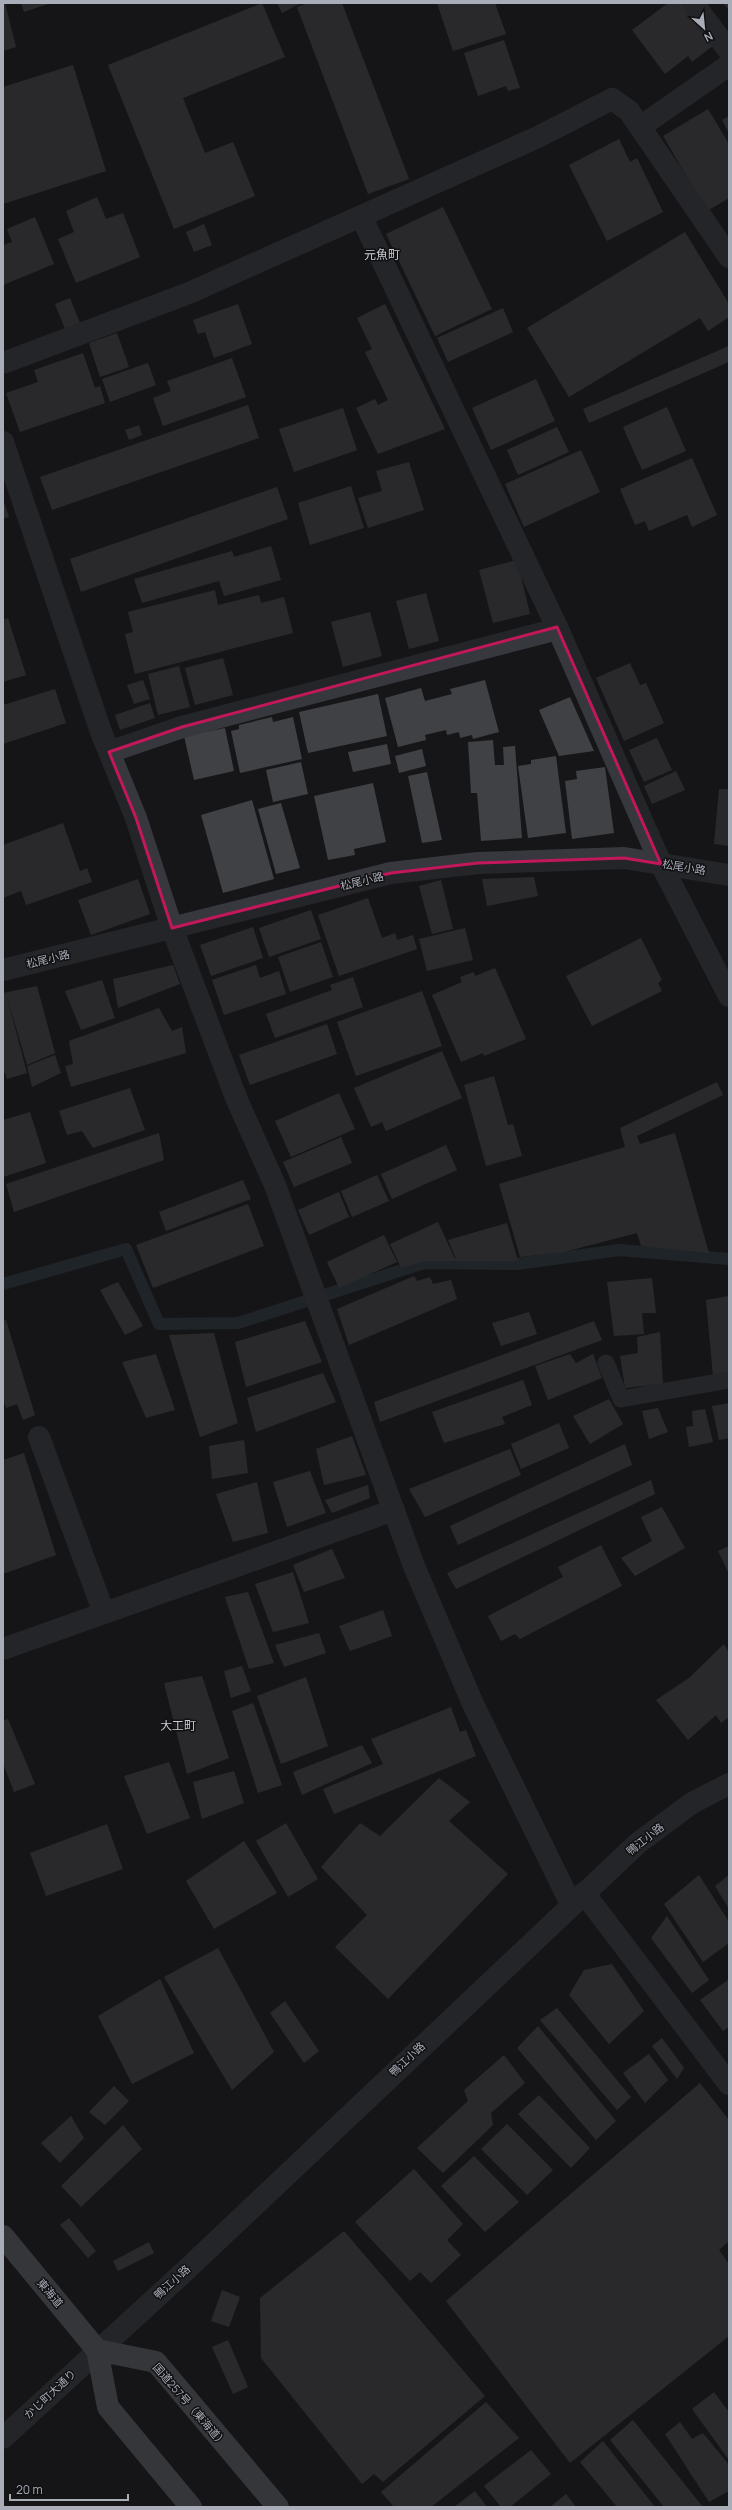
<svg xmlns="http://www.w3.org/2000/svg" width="732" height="2510" viewBox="0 0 732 2510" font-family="Manrope,'Noto Sans JP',sans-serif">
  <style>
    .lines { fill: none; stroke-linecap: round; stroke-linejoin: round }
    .stream { stroke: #2c353c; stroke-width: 12 }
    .building { fill: #404145 }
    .service { stroke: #37383d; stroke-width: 17 }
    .minor { stroke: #37383d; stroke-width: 22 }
    .tertiary { stroke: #37383d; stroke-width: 22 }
    .trunk { stroke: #5b5e65; stroke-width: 22 }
    .marked { fill: none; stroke: #c2185b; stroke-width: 3; stroke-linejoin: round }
    .labels { text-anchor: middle; stroke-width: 3; stroke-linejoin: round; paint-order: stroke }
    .street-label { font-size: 11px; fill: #a8adb8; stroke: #111113 }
    .neighbourhood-label { font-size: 12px; fill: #c9ccd4; stroke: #111113 }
  </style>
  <rect width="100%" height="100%" fill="#161618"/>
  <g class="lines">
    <path class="stream" d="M3 1284 126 1249 159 1324 238 1323 424 1263 517 1264 619 1250 729 1259"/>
  </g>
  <path class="building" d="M3 3H5L16 47 3 51Z
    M21 3H51L24 12Z
    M262 3 285 57 183 98 205 153 233 142 255 196 174 229 108 65Z
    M277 3H301L282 13Z
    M308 3H342L409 179 368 194 297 7Z
    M437 3H495L506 34 453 51Z
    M668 3H683L714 45 692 62 688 56 665 74 632 30Z
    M723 3H729V10Z
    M504 40 520 88 508 91 506 86 478 96 464 53Z
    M73 65 106 171 3 204V87Z
    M708 109 729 144V198L707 211 663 136Z
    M729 116V133L722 120Z
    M619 139 630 162 637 158 663 212 607 241 569 165Z
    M97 197 106 219 123 213 140 257 76 283 58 239 74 232 66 211Z
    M443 207 492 309 435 336 386 234Z
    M35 217 54 264 3 285V245L12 242 7 229Z
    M204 224 212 245 194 252 186 232Z
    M685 232 729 304V317L708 331 700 318 569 397 527 328Z
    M70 298 80 323 65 329 55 304Z
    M238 304 252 344 214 358 205 332 198 334 193 320Z
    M385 304 445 429 378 454 356 408 375 399 378 405 388 400 365 352 372 349 357 318Z
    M503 308 513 332 448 362 437 338Z
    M117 333 129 367 100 377 89 343Z
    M729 346V362L589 423 583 409Z
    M83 353 95 388 100 386 105 403 20 432 6 393 38 382 34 370Z
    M232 358 246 397 163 426 153 398 171 391 167 381Z
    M148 363 156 385 110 402 102 379Z
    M536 379 555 421 491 450 472 408Z
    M248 405 259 438 52 510 40 477Z
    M667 407 686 451 642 470 623 427Z
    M343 408 357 450 294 472 279 429Z
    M139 425 142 435 129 440 125 430Z
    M557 427 569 452 518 475 507 450Z
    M581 450 600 492 524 527 505 484Z
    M692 458 717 515 692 527 687 515 649 531 645 521 635 525 620 489Z
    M409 462 424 510 368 528 358 498 382 491 376 471Z
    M351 486 364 528 310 545 298 503Z
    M277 487 288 519 81 592 70 559Z
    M3 499 9 517 3 519Z
    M271 546 281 580 224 596 219 581 142 603 134 579 232 551 234 557Z
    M517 560 530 614 493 623 479 570Z
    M215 590 218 605 259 595 261 603 284 597 293 633 135 674 125 634 133 632 128 612Z
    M426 593 439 641 409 649 396 601Z
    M370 612 382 656 343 667 331 622Z
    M8 618 26 675 3 682V620Z
    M223 658 233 695 195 705 185 668Z
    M630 663 640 685 646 683 664 723 624 741 596 678Z
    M179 666 190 707 158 715 148 674Z
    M143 680 150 699 134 704 127 685Z
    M485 680 499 732 473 739 472 735 460 738 459 732 447 735 446 730 425 735 426 740 398 747 385 698 421 688 425 701 452 694 450 689Z
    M55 689 66 723 3 744V705Z
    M378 694 387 736 308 753 299 712Z
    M570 697 594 751 559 756 539 710Z
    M150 703 155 718 120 730 115 715Z
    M272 717 273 722 293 717 302 759 240 773 231 731 239 729V725Z
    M225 728 234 771 194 780 184 736Z
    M657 738 672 770 644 782 629 750Z
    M493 740 495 765H504L503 747 515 746 522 838 481 841 477 793H471L468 742Z
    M387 744 391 764 353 772 348 752Z
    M422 749 426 766 399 773 395 756Z
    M556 756 566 833 528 838 518 766 531 764V760Z
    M301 762 308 794 273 802 266 770Z
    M605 767 614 833 572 839 565 781 577 779 576 771Z
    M676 771 685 790 652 804 644 786Z
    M427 772 442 840 422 843 408 776Z
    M373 783 386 842 354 849 355 855 328 860 314 796Z
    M719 789H729V846L714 844Z
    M252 800 274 879 223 893 201 815Z
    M281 803 300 868 276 874 258 809Z
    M63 823 80 871 87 868 92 882 26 905 21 891 3 898V845Z
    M534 877 538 896 487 906 482 879Z
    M138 879 150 914 91 935 78 900Z
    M441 880 453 929 432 934 419 886Z
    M368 898 382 938 395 933 397 940 413 935 417 949 339 976 318 915Z
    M311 910 321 939 269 957 259 928Z
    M253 927 263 958 211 976 200 945Z
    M465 928 473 960 427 971 419 939Z
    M641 938 662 980 658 983 662 991 592 1026 566 976Z
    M321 942 333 977 290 992 278 957Z
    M173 965 180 984 118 1008 113 979Z
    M256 965 260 978 279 971 286 994 224 1015 212 980Z
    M495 968 526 1039 484 1056 483 1053 461 1062 432 995 462 982 460 977 474 972 475 976Z
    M353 977 363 1007 275 1038 266 1014 332 990 330 985Z
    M102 980 115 1018 81 1030 65 991Z
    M37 986 55 1053 27 1065 7 997 27 1073 7 1079 3 1068V993Z
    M422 991 442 1046 356 1076 337 1022Z
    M159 1008 172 1031 182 1027 186 1053 71 1087 65 1066 73 1064 69 1041Z
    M327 1024 337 1054 250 1085 239 1055Z
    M442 1051 462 1098 386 1131 382 1122 371 1127 354 1088Z
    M55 1055 61 1073 32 1087 27 1066Z
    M494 1076 508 1125 513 1124 522 1156 486 1166 464 1085Z
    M717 1082 723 1095 637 1136 640 1144 675 1133 709 1253 641 1246 637 1233 564 1252 520 1257 499 1184 625 1147 620 1128Z
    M130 1088 145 1130 93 1148 82 1131 67 1135 59 1111Z
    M339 1093 355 1129 291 1157 275 1121Z
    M30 1112 46 1163 3 1177V1120Z
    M159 1133 164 1160 14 1212 6 1184Z
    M341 1137 352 1163 294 1187 283 1162Z
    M446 1145 457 1170 392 1199 381 1174Z
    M377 1175 389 1201 352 1217 341 1191Z
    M243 1180 251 1199 166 1231 159 1212Z
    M339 1192 349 1217 309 1235 298 1210Z
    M248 1204 264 1246 153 1288 136 1245Z
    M438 1222 456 1261H424L401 1268 390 1244Z
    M507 1223 518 1261H457L448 1240Z
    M384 1235 397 1262 339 1288 327 1262Z
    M414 1276 417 1281 430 1277 433 1284 451 1280 457 1299 349 1345 337 1309Z
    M652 1278 656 1313H642L644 1334 614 1336 607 1282Z
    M118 1282 143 1326 125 1335 100 1290Z
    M729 1296V1374L713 1376 706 1300Z
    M529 1312 537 1334 501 1346 492 1323Z
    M6 1320 35 1415 23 1420 17 1404 6 1408 3 1399V1321Z
    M305 1321 322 1362 246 1387 235 1342Z
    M594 1321 602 1340 380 1422 374 1402Z
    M660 1332 663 1384 625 1388 620 1356 638 1353 637 1337Z
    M214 1333 238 1423 200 1437 169 1335Z
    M156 1354 175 1410 146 1418 122 1362Z
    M570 1354 576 1363 593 1354 602 1378 548 1400 535 1366Z
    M323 1373 336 1402 256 1432 247 1398Z
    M523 1380 532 1405 502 1417 505 1424 444 1443 432 1412Z
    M609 1399 623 1424 590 1444 573 1416Z
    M729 1403V1438L719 1440 712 1406Z
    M658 1408 668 1432 649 1439 642 1411Z
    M705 1409 713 1442 689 1447 686 1427 693 1426 692 1411Z
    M559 1423 569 1448 521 1469 511 1444Z
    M352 1436 366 1475 324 1485 316 1449Z
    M244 1440 248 1473 212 1479 209 1446Z
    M625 1444 632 1465 458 1545 450 1526Z
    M510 1449 521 1475 425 1517 409 1489Z
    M24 1453 56 1555 3 1574V1460Z
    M310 1471 326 1513 287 1527 273 1482Z
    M651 1480 655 1494 456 1589 447 1573Z
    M257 1482 268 1533 233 1542 216 1494Z
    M368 1485 370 1498 332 1513 325 1500Z
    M662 1507 685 1548 635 1576 621 1558 652 1541 641 1517Z
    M601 1545 622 1586 520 1639 515 1634 501 1641 488 1616 563 1577 558 1567Z
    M729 1546V1574L718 1551Z
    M332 1549 345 1578 304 1592 293 1565Z
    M293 1572 309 1623 273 1632 255 1584Z
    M248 1592 274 1663 249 1669 225 1597Z
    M383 1610 392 1636 350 1651 339 1626Z
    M319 1633 326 1653 284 1667 275 1645Z
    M724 1644 729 1653V1717L721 1723 716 1715 688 1740 656 1700 689 1678Z
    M242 1666 251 1691 231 1698 224 1671Z
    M202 1676 229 1758 187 1774 164 1683Z
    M306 1677 328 1746 281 1764 257 1696Z
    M253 1703 282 1785 258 1793 232 1711Z
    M451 1707 460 1732 466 1730 476 1756 334 1814 323 1789 383 1764 371 1739Z
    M8 1719 35 1784 14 1792 3 1763V1721Z
    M362 1745 372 1763 302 1795 293 1772Z
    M169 1762 190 1818 147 1834 124 1776Z
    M234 1771 244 1803 202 1819 193 1782Z
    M439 1778 470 1802 449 1821 508 1874 388 1999 335 1947 367 1915 321 1867 360 1823 380 1836Z
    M286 1823 318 1879 288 1897 256 1841Z
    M107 1824 123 1869 46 1896 30 1853Z
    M244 1841 277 1893 214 1929 186 1881Z
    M699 1875 729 1922V1943L703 1962 664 1904Z
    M729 1875V1909L715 1886Z
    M667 1916 709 1980 692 1993 651 1938Z
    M218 1948 274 2052 232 2090 164 1977Z
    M612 1964 644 2011 609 2044 569 1995 584 1970Z
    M160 1979 194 2053 132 2084 98 2016Z
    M728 1980 729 2027 723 2031 700 2000Z
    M285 2001 319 2051 304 2063 270 2013Z
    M557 2008 631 2097 617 2110 540 2020Z
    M538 2026 616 2121 596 2140 517 2048Z
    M662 2038 684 2068 677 2079 652 2046Z
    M649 2054 668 2080 645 2103 623 2073Z
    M504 2055 525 2083 491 2113 493 2125 443 2173 417 2148 468 2101 464 2090Z
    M700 2083 729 2120V2241L719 2250 729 2264V2336L570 2463 446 2301Z
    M114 2086 129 2101 105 2125 89 2112Z
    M539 2095 590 2148 571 2168 518 2114Z
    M71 2116 84 2138 60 2163 41 2143Z
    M507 2124 553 2170 527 2195 481 2149Z
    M123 2125 142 2149 81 2207 61 2186Z
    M474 2156 519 2202 485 2232 441 2186Z
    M414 2169 463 2224 447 2240 461 2255 431 2283 420 2272 410 2281 355 2222Z
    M69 2218 96 2251 88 2258 60 2225Z
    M344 2231 485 2396 383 2482 374 2474 362 2484 261 2358 260 2298Z
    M149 2242 154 2253 118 2271 113 2261Z
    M222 2290 240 2297 229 2327 211 2321Z
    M228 2340 248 2387 233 2394 212 2347Z
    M714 2392 729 2412V2460L692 2409Z
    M486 2402 519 2438 431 2507H394L381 2492Z
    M633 2420 703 2507H664L610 2440Z
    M680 2422 692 2439 703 2433 729 2465V2491L709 2502 665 2434Z
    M603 2441 655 2507H617L580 2462Z
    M531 2450 551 2474 510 2507H501L484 2486Z
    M475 2491 487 2507H454Z
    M566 2494 576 2507H550Z"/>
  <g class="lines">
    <path class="service" d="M606 1363 621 1399 729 1380"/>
    <path class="minor" d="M693 3 729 51
      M640 127 729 65
      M361 216 557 627 661 864 729 996
      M3 363 189 293 538 137 612 99 629 111 729 257
      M3 442 101 732 136 818 172 928 237 1100 275 1185 414 1566 473 1704 571 1904 584 1893 729 2084
      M109 752 182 727 546 632 557 627
      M3 970 391 873 478 863 624 858 729 875
      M39 1437 104 1613
      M3 1649 394 1510"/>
    <path class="tertiary" d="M3 2438 184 2272 638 1843 692 1803 729 1784"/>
    <path class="trunk" d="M3 2236 97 2350 108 2407 191 2507
      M97 2350 156 2362 278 2507"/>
  </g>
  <path d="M0 0H732V2510H0ZM557 627 661 864 624 858 478 863 391 873 172 928 136 818 109 752 182 727Z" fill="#161618" fill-opacity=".55" fill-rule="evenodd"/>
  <path class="marked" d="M557 627 661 864 624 858 478 863 391 873 172 928 136 818 109 752 182 727Z"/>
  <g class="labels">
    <g class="street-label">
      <text transform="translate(684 867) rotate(9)" y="4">松尾小路</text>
      <text transform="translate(362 881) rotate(-14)" y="4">松尾小路</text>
      <text transform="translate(48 959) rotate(-14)" y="4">松尾小路</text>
      <text transform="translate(645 1839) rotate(-38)" y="4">鴨江小路</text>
      <text transform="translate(407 2059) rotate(-43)" y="4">鴨江小路</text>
      <text transform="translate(172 2282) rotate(-42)" y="4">鴨江小路</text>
      <text transform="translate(50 2293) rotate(50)" y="4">東海道</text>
      <text transform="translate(50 2394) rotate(-43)" y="4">かじ町大通り</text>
      <text transform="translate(190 2405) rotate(49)" y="4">国道257号（東海道）</text>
    </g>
    <g class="neighbourhood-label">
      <text x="382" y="259">元魚町</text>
      <text x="178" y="1730">大工町</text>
    </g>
  </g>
  <rect width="732" height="2510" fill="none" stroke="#a8adb8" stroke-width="8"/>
  <g transform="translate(704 28) rotate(153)" stroke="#111113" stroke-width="3" paint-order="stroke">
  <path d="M0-3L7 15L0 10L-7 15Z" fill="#a8adb8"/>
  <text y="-6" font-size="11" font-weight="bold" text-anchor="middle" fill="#a8adb8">N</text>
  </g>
  <path d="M10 2494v6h118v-6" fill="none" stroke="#a8adb8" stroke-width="2"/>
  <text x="16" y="2494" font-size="12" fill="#a8adb8" stroke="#111113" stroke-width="3" paint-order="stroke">20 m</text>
</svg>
